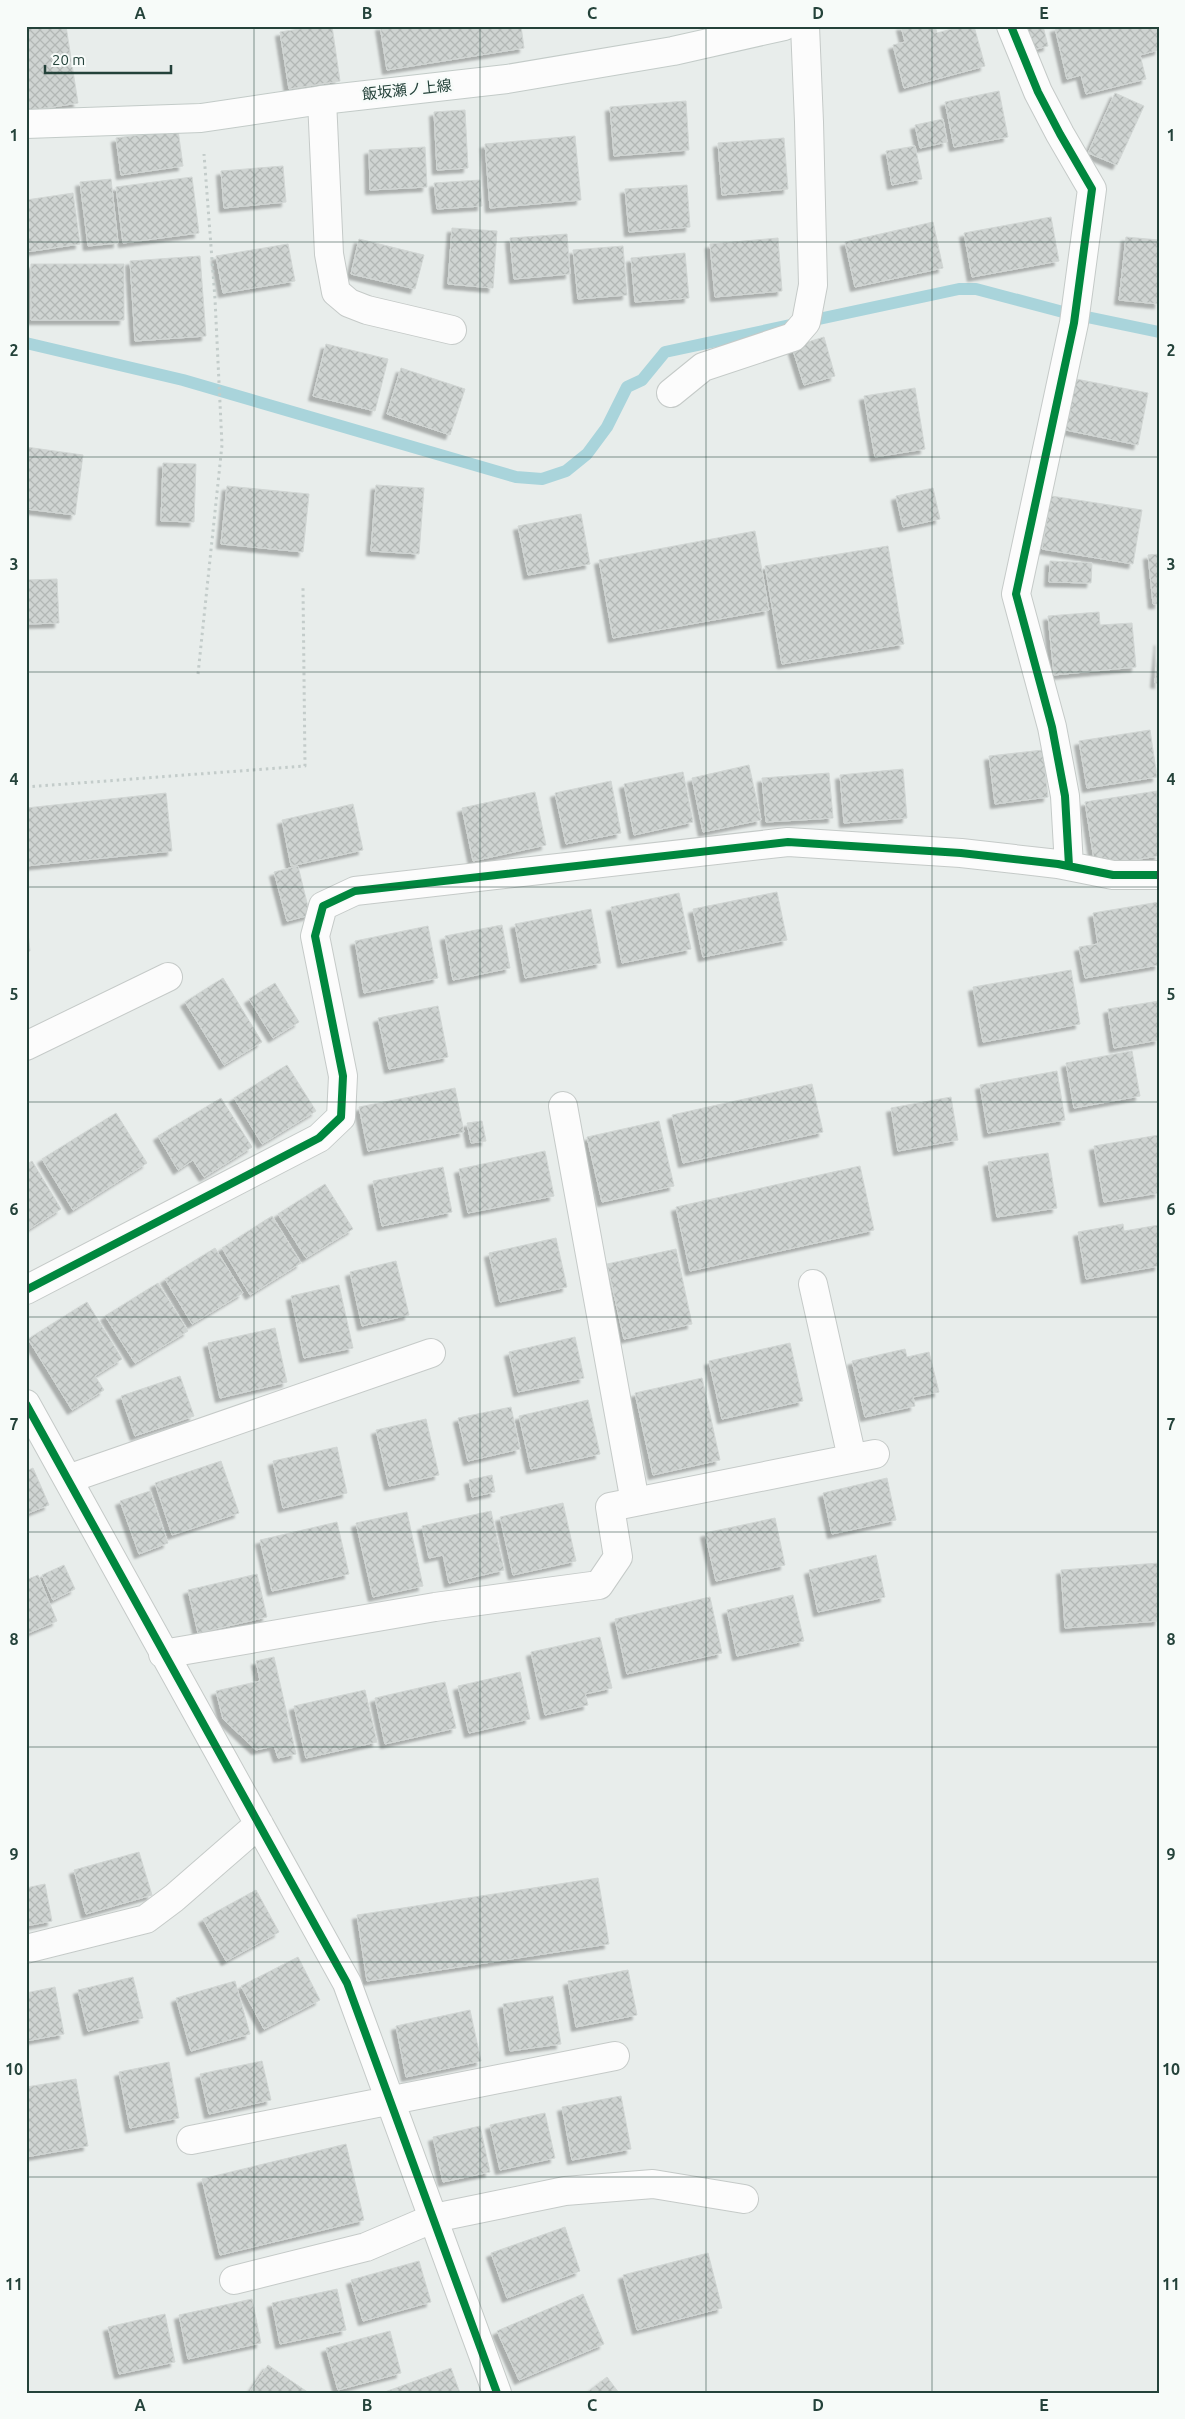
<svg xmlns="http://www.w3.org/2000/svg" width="1185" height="2419" viewBox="0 0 1185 2419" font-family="Ubuntu,'Noto Sans JP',sans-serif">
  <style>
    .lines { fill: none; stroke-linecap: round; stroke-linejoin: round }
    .stream { stroke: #a9d4db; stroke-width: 12 }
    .building { fill: url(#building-cross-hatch); stroke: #d1d6d4; filter: url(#shadow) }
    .street-casing { stroke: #c5cac8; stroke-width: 30 }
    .secondary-casing { stroke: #c3cbc8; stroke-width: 30 }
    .path { stroke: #c3ccca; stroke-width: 3; stroke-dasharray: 2.5 4; stroke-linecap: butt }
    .street { stroke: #fcfcfc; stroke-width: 28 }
    .secondary { stroke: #fcfcfc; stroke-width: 28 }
    .cycleway-casing { stroke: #f7fbf9; stroke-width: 11 }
    .cycleway { stroke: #00873e; stroke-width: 8 }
    .grid { fill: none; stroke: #24423a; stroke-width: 1; stroke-opacity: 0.55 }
    .labels { text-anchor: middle; stroke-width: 5; stroke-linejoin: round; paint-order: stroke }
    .street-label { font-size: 15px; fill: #24423a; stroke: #f7fbf9 }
    .neatline { fill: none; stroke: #24423a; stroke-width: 2 }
    .grid-label { font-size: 16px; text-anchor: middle; font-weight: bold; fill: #24423a }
  </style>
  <defs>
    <pattern id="building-cross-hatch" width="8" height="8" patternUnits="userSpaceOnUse" patternTransform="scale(1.25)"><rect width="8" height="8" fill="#cfd4d2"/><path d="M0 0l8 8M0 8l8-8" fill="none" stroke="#b2b7b5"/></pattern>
    <filter id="shadow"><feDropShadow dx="-4.5" dy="4.5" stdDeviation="1" flood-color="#0004"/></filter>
  </defs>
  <rect width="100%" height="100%" fill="#e8edeb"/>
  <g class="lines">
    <path class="stream" d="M26 343 183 380 516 477 542 479 566 471 587 454 607 427 627 387 642 380 665 352 959 289H976L1063 312 1159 332"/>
  </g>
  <path class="building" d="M26 26H66L78 103 28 111Z
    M319 26H332L340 81 289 89 280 32Z
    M380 26H521L524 48 387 70Z
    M901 26H935L937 33 963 26H974L985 66 904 88 893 45 905 42Z
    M1026 26H1043L1048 46 1033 50Z
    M1064 26H1159V50L1140 55 1146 79 1086 94 1081 75 1067 79 1055 28Z
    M999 91 1008 137 954 147 945 102Z
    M1115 93 1144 106 1117 165 1088 153Z
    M686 101 689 150 614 156 610 107Z
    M465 110 468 168 437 170 434 112Z
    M943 119 947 142 920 148 915 125Z
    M178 130 183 166 121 175 116 138Z
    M575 136 581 200 490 208 485 144Z
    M784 138 788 189 722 195 718 143Z
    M915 146 922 179 892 185 886 151Z
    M425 147 427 187 370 190 369 150Z
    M283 166 286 202 224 208 221 171Z
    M192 177 199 233 123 243 116 187Z
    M111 179 118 243 88 246 80 182Z
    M480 180 482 206 437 209 434 183Z
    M687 185 690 227 629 232 625 189Z
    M73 193 80 244 26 252V200Z
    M1051 217 1059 261 972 277 964 233Z
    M933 222 943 268 855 287 845 242Z
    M452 228 497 231 493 288 448 284Z
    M567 234 570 274 514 279 510 238Z
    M1126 237 1159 240V304L1119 300Z
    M778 238 782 291 715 297 710 244Z
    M359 239 424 255 415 289 351 274Z
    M288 244 295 281 223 293 216 256Z
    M623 246 627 295 578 299 573 250Z
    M685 253 689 298 635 302 631 258Z
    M200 256 206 336 135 341 130 261Z
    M31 264H124V320H31Z
    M824 337 835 376 804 385 792 347Z
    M326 344 388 359 375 411 313 396Z
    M401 368 465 389 450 435 387 414Z
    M1076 379 1148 393 1138 445 1066 430Z
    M915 388 925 449 875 457 864 396Z
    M26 447 83 455 75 515 26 509Z
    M163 463 196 464 194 522 161 521Z
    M376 485 424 488 419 554 371 551Z
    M227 486 309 494 303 552 221 544Z
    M933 488 940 519 903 527 896 496Z
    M1051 496 1142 510 1133 564 1042 549Z
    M581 514 590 564 528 575 518 526Z
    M755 531 769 610 613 638 599 560Z
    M888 546 904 644 782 664 765 566Z
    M1159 554V604H1153L1148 555Z
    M1050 561 1092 563 1091 583 1049 582Z
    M57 579 59 623 26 624V580Z
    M1099 612 1100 625 1132 623 1136 667 1054 675 1048 616Z
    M1159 641V684L1155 683Z
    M1150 730 1157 777 1087 788 1079 741Z
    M1043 750 1048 797 995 804 989 756Z
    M749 765 761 820 703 832 692 778Z
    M903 769 907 818 844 823 840 775Z
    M683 772 693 822 634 835 624 784Z
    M829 773 833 818 766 822 762 778Z
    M611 781 621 833 566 844 555 793Z
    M1157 791 1159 856 1095 866 1085 802Z
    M535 792 546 845 473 861 462 808Z
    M166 793 172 851 26 866V808Z
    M353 804 363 850 291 866 282 820Z
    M298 866 310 915 287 921 274 872Z
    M777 892 787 940 703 957 693 909Z
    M679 893 691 949 622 963 611 907Z
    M1159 902V965L1085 978 1079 947 1098 944 1093 913Z
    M591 909 601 963 525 978 515 924Z
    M26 914 30 951 26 952Z
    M502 925 510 968 453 980 445 936Z
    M428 926 438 978 364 993 355 941Z
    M1071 970 1080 1024 983 1042 973 987Z
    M223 978 262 1042 224 1065 185 1002Z
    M275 983 299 1022 273 1038 249 999Z
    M1159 1001V1040L1114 1048 1108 1009Z
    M438 1006 448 1057 389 1069 378 1018Z
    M1132 1051 1140 1096 1074 1108 1066 1063Z
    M287 1065 316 1111 262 1144 234 1098Z
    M1057 1071 1065 1120 988 1133 980 1085Z
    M812 1084 823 1132 683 1163 672 1115Z
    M455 1088 464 1132 368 1151 359 1107Z
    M951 1097 958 1140 898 1151 891 1108Z
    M221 1098 252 1147 204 1177 193 1160 178 1170 158 1136Z
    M116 1113 147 1163 73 1210 42 1159Z
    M482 1121 486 1141 471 1143 467 1123Z
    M659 1121 674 1186 602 1202 587 1137Z
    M1159 1135V1193L1104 1202 1094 1146Z
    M545 1151 554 1196 468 1213 459 1169Z
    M1048 1153 1057 1208 997 1217 988 1162Z
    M32 1161 61 1209 26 1231V1165Z
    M860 1166 874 1230 690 1271 676 1207Z
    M443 1167 452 1212 382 1226 373 1181Z
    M325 1184 353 1229 306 1258 278 1214Z
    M272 1216 301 1263 250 1295 222 1248Z
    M1123 1224 1124 1231 1159 1225V1266L1086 1279 1078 1232Z
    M556 1238 567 1287 500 1302 489 1253Z
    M215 1248 243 1293 192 1324 165 1279Z
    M676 1249 692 1324 624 1339 607 1264Z
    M396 1261 409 1315 362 1326 350 1272Z
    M158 1283 188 1331 135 1363 105 1316Z
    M339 1285 353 1348 304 1358 291 1296Z
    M87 1302 122 1359 95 1376 104 1390 72 1410 28 1339Z
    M275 1328 287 1382 220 1398 208 1343Z
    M575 1337 584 1378 518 1392 509 1352Z
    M790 1343 803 1401 722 1419 709 1361Z
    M905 1349 907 1357 929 1352 939 1392 913 1397 915 1406 865 1417 852 1361Z
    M180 1376 194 1416 135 1436 121 1396Z
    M702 1378 720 1460 653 1475 635 1393Z
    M588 1400 600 1454 531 1469 519 1416Z
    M511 1407 520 1449 468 1461 458 1418Z
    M426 1419 439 1475 389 1486 376 1430Z
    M337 1447 347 1493 283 1508 273 1461Z
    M221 1461 239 1513 172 1535 155 1483Z
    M33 1468 49 1505 26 1514V1471Z
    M492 1475 495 1492 472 1497 469 1480Z
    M887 1478 896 1520 832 1534 823 1493Z
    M150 1491 168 1543 139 1554 120 1501Z
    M563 1503 576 1561 513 1575 500 1517Z
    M491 1511 504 1570 449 1583 443 1555 429 1558 422 1526Z
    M407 1512 423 1586 373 1597 356 1523Z
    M775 1518 785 1565 716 1581 705 1533Z
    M337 1522 349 1574 272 1591 260 1540Z
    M876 1555 885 1597 818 1612 809 1570Z
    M1159 1563V1621L1065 1628 1061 1570Z
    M64 1565 75 1589 53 1600 42 1575Z
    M257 1574 267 1617 198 1633 188 1590Z
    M38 1575 57 1621 26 1634V1580Z
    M793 1595 804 1641 737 1656 727 1610Z
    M710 1597 722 1653 627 1674 615 1619Z
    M600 1637 612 1688 585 1694 588 1705 545 1715 531 1652Z
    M274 1657 296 1754 278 1758 274 1746 256 1750 223 1719 216 1691 260 1681 256 1661Z
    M520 1672 530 1719 469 1733 458 1686Z
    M445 1682 456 1728 385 1744 375 1698Z
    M365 1690 377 1742 306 1758 294 1706Z
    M139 1852 152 1895 86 1914 74 1870Z
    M598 1878 609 1944 367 1981 357 1915Z
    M45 1884 52 1921 26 1926V1888Z
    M256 1890 279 1932 226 1961 203 1919Z
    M298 1957 320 2000 264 2029 241 1986Z
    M628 1970 637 2015 576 2027 568 1981Z
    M133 1977 143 2018 88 2031 78 1990Z
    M235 1981 250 2034 191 2051 176 1998Z
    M55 1987 64 2034 26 2041V1993Z
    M553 1996 561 2044 510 2051 503 2004Z
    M470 2010 481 2061 406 2077 396 2026Z
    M262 2061 271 2100 209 2114 200 2074Z
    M169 2062 179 2118 130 2128 119 2072Z
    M76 2079 88 2146 26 2157V2087Z
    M621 2096 631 2149 572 2160 562 2107Z
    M545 2113 555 2158 500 2170 490 2125Z
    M480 2126 490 2172 443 2182 433 2137Z
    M346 2144 364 2220 220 2255 202 2179Z
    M565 2227 580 2271 507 2298 491 2253Z
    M708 2253 722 2308 637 2330 623 2275Z
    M419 2261 431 2302 363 2321 351 2280Z
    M337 2289 346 2330 280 2344 272 2303Z
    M583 2294 604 2344 519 2380 497 2331Z
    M252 2299 261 2343 188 2359 179 2315Z
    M165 2314 175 2362 119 2374 108 2327Z
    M390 2331 401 2373 338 2390 326 2348Z
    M268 2365 309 2393H249Z
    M451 2368 460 2393H382Z
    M607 2377 619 2393H586Z"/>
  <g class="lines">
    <g class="street-casing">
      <path id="street" d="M1011 26 1038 92 1060 134 1092 189 1074 323 1016 594 1052 727 1065 796 1069 866
        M322 100 329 254 336 292 349 303 367 310 452 330
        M671 393 703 367 793 337 806 322 813 285 809 122 805 26
        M26 1046 168 977
        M563 1106 635 1502
        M813 1284 852 1458
        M26 1290 319 1138 341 1117 343 1076 315 936 323 906 355 891 788 842 961 853 1058 864 1113 875H1159
        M26 1404 347 1983 497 2393
        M68 1479 431 1353
        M163 1654 435 1607 599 1585 618 1557 610 1507 875 1454
        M26 1949 146 1919 174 1898 259 1824
        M191 2140 615 2056
        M234 2280 366 2247 434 2218 565 2191 653 2184 744 2199"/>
    </g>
    <g class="secondary-casing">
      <path id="secondary" d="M26 124 201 118 322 100 507 79 673 51 784 26"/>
    </g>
    <path class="path" d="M198 674 222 445 215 299 204 154
      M26 787 305 766 303 587"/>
    <use href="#street" class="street"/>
    <use href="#secondary" class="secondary"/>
    <g class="cycleway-casing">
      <path id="cycleway" d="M1011 26 1038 92 1060 134 1092 189 1074 323 1016 594 1052 727 1065 796 1069 866
        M26 1290 319 1138 341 1117 343 1076 315 936 323 906 355 891 788 842 961 853 1058 864 1113 875H1159
        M26 1404 347 1983 497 2393"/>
    </g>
    <use href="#cycleway" class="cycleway"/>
  </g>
  <path class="grid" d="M254 26V2393M480 26V2393M706 26V2393M932 26V2393M26 242H1159M26 457H1159M26 672H1159M26 887H1159M26 1102H1159M26 1317H1159M26 1532H1159M26 1747H1159M26 1962H1159M26 2177H1159"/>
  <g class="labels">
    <g class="street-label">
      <text transform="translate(407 90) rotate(-6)" y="5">飯坂瀬ノ上線</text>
    </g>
  </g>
  <rect width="1185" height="2419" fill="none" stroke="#f7fbf9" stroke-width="55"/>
  <path d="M45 65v8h126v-8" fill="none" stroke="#24423a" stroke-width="2.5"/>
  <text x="52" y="65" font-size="15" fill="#24423a" stroke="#f7fbf9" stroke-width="4" paint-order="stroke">20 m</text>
  <rect x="28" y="28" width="1130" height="2364" class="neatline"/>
  <g class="grid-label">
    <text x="140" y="19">A</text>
    <text x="367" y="19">B</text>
    <text x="592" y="19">C</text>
    <text x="818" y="19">D</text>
    <text x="1044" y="19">E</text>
    <text x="14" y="141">1</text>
    <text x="1171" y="141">1</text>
    <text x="14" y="356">2</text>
    <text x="1171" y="356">2</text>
    <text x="14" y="570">3</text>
    <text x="1171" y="570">3</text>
    <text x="14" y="785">4</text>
    <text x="1171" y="785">4</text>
    <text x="14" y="1000">5</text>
    <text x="1171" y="1000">5</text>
    <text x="14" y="1215">6</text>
    <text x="1171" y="1215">6</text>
    <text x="14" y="1430">7</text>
    <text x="1171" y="1430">7</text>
    <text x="14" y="1645">8</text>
    <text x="1171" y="1645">8</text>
    <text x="14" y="1860">9</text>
    <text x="1171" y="1860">9</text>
    <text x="14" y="2075">10</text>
    <text x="1171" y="2075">10</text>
    <text x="14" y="2290">11</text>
    <text x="1171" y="2290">11</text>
    <text x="140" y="2411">A</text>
    <text x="367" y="2411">B</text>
    <text x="592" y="2411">C</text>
    <text x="818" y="2411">D</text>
    <text x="1044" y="2411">E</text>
  </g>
</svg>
